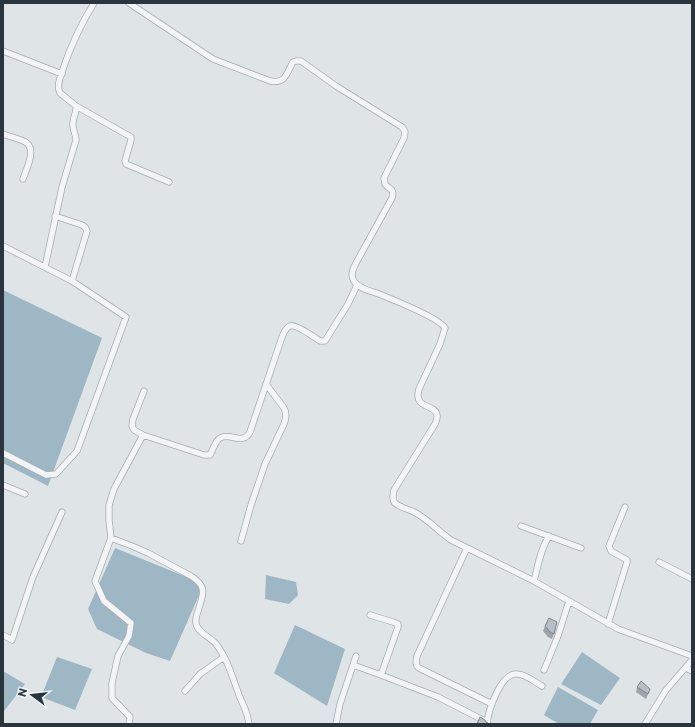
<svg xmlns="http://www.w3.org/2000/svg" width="695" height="727" viewBox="0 0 695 727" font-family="Commissioner,sans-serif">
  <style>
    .water { fill: #9db7c5 }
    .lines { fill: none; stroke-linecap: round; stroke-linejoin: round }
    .street-casing { stroke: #a5acb1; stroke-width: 7 }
    .street { stroke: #f2f4f6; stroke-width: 5.5 }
    .wall { fill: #9da3a9 }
    .building { fill: #b7bec4; stroke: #808589 }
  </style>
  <rect width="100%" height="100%" fill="#dfe4e7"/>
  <path class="water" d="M3 290 102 338 48 486 3 463Z
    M115 548 204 584 170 661 146 653 97 629 88 609Z
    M266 575 296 582 298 595 289 604 265 599Z
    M295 625 345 649 327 706 274 673Z
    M582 652 620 678 601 705 561 684Z
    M57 657 92 669 75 710 41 697Z
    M3 671 25 684 4 711 3 710Z
    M558 687 598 710 590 724H559L544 715Z"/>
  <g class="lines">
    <g class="street-casing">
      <path id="street" d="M129 3 213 59 270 81C286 84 286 74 293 62L296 61H301L336 86 402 127 405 132 404 138 384 178 385 184C389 190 395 188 392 198L356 263C353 269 350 275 354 281 359 289 371 291 379 294 391 299 440 318 445 328L440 344 419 389C413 410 435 403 437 415 438 418 436 421 435 424L394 490C393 494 392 498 394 502 398 507 408 509 414 512 428 519 438 531 451 540L534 581 618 629 692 656
        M3 51 62 74
        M76 106 131 137V140L125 161 126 164 169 182
        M3 134C10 137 21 139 27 143 36 151 26 170 23 179
        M55 216 82 225 85 227 87 231 72 281
        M3 246 72 281 126 317 103 380 77 451 56 474 46 475 3 453
        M45 267 62 187 76 140C76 134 72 129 73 123 73 117 77 112 76 106L60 93C56 85 61 76 63 69 71 45 81 24 94 3
        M144 391 133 419 132 426 134 430 143 435 204 455H210C213 450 215 441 220 438 230 432 243 446 250 432L282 337C284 333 285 328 290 326 296 324 314 337 320 341H325L348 304 357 285
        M3 485 25 494
        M521 526 581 548
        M111 538 132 546 148 553 191 576C208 587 203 594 198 611 197 614 195 618 196 623 197 633 211 637 216 644 227 658 232 676 238 692 240 699 244 705 246 712 248 716 248 720 249 724
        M241 541 251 505 265 464 284 424C286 418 287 414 284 408L266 384
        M467 548 417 656C416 661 415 665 419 668L492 704
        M659 562 692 579
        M534 581C538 566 540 550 549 536
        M370 615 393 622 398 624V627L381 675
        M608 624 627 562V560L611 551 609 546 625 507
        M3 635 12 640 33 577 62 512
        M353 665 381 675 438 697 487 722
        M686 668 692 671
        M544 670 558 636 569 601
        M185 691 200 674 224 657
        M129 724 130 717 112 698V683L118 656 129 636 131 623 104 601 95 581 111 538 109 520V505L114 489 143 435
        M336 724 340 704 356 656
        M487 724C488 711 501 672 517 674 526 674 534 682 542 686
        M645 724 666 690 692 660"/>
    </g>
    <use href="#street" class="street"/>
  </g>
  <path class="wall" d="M545 626 554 634 552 639 548 637 543 631Z
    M637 687 650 689 646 699 636 692Z"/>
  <path class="building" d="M549 618 557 622 554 634 550 632 545 626Z
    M641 681 650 689 648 694 637 687Z
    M480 717 485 720 486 722 488 723V724H477Z"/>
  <rect width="695" height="727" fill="none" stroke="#2a343d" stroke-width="8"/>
  <g transform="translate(32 695) rotate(285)" stroke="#eff2f5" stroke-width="3" paint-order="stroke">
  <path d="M0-3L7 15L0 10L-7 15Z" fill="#2a343d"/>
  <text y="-6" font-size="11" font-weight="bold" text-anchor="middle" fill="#2a343d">N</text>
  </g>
</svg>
